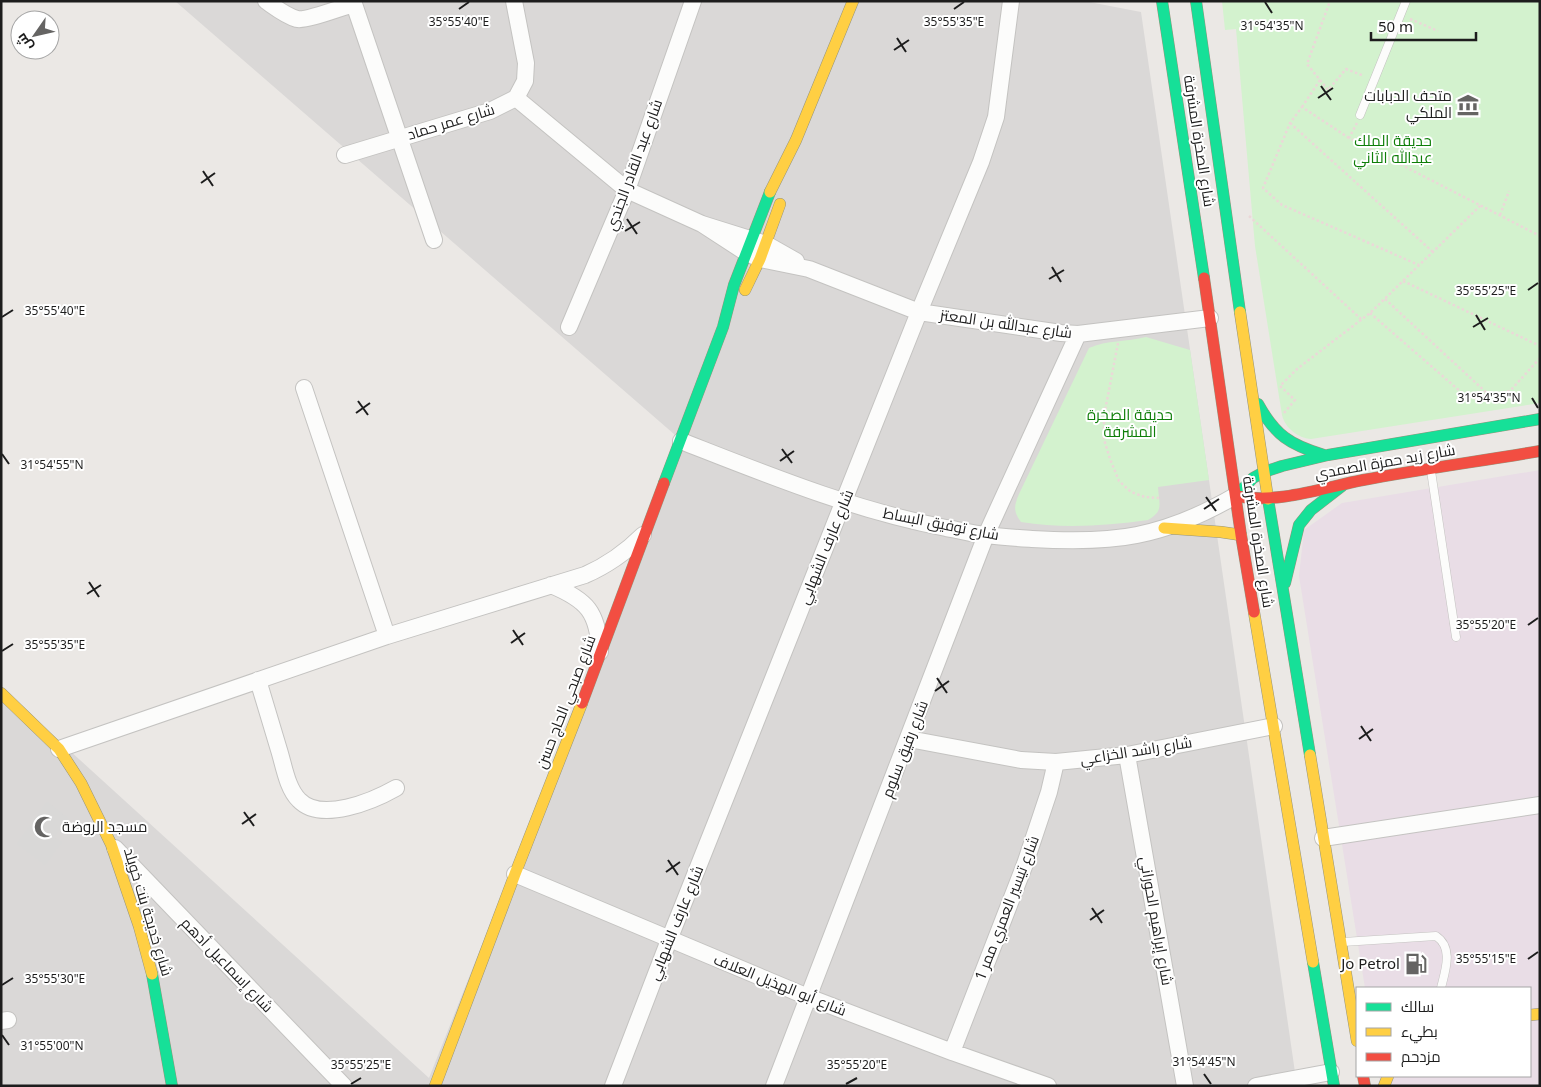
<svg xmlns="http://www.w3.org/2000/svg" width="1541" height="1087" viewBox="0 0 1541 1087" font-family="'Noto Sans',Cairo,sans-serif">
  <style>
    .residential { fill: #dad8d7 }
    .industrial { fill: #e9dde6 }
    .religious { fill: #d9d8d7 }
    .park { fill: #d3f2ce }
    .lines { fill: none; stroke-linecap: round; stroke-linejoin: round }
    .lane-casing { stroke: #c4c3c1; stroke-width: 9 }
    .street-casing { stroke: #c4c3c1; stroke-width: 18 }
    .fast-casing { stroke: #96947c; stroke-width: 12 }
    .slow-casing { stroke: #96947c; stroke-width: 12 }
    .jam-casing { stroke: #96947c; stroke-width: 12 }
    .path { stroke: #ebd8d8; stroke-width: 2.5; stroke-dasharray: 2.5 2.5; stroke-linecap: butt }
    .lane { stroke: #fcfcfb; stroke-width: 8 }
    .street { stroke: #fcfcfb; stroke-width: 16 }
    .fast { stroke: #16e098; stroke-width: 11 }
    .slow { stroke: #ffcf43; stroke-width: 11 }
    .jam { stroke: #f24e42; stroke-width: 11 }
    .ticks { fill: none; stroke: #1d1d1d; stroke-width: 2 }
    .labels { text-anchor: middle; stroke-width: 4; stroke-linejoin: round; paint-order: stroke }
    .poi-label { font-size: 15px; fill: #1d1d1d; stroke: #fff; text-anchor: end }
    .street-label { font-size: 15px; fill: #1d1d1d; stroke: #fff }
    .park-label { font-size: 15px; fill: #0e7e08; stroke: #fff }
    .ticks-label { font-size: 12px; text-anchor: middle; fill: #1d1d1d; stroke: #fff; stroke-width: 4; stroke-linejoin: round; paint-order: stroke }
  </style>
  <rect width="100%" height="100%" fill="#ebe8e5"/>
  <path class="residential" d="M175 1H1084L1141 12 1297 1086H1V688L429 1078 682 441Z"/>
  <path class="industrial" d="M1540 470V1086H1381L1379 1076H1530V988H1365L1299 576 1304 530 1342 503Z"/>
  <path class="religious" d="M47 802 68 818 54 837 62 842 45 865 17 844Z"/>
  <path class="park" d="M1222 1H1540V403L1311 439C1298 438 1285 428 1282 415L1255 246 1236 29 1225 30Z
    M1146 337 1190 350 1209 480 1158 487C1159 504 1164 511 1148 520 1105 526 1063 529 1021 522 1013 511 1014 506 1019 494L1089 348C1107 340 1127 342 1146 337Z"/>
  <g class="lines">
    <g class="lane-casing">
      <path id="lane" d="M1360 115 1406 1
        M1431 471 1456 637
        M1343 942 1436 936C1454 948 1445 971 1441 988"/>
    </g>
    <g class="street-casing">
      <path id="street" d="M266 1C276 8 286 16 297 19 307 21 342 7 354 4
        M353 1 434 240
        M516 98 627 190 702 224 766 244 796 261
        M345 155 490 111 516 98 525 81 526 63 514 1
        M702 224 745 252 760 259 809 269 919 312 1061 333 1078 334 1210 318
        M569 327 627 190 693 1
        M304 388 387 636
        M681 441C768 475 853 510 946 528 959 530 973 534 987 535 1001 537 1017 538 1032 539 1066 541 1103 542 1137 535 1172 528 1204 514 1235 496
        M551 585C587 600 598 612 600 652
        M258 680C265 704 272 727 279 750 284 766 287 788 299 800 321 823 373 801 396 788
        M909 739 1021 760 1056 762 1127 755 1274 726
        M59 749 387 636 585 575C608 565 626 552 643 535
        M1127 755 1185 1086
        M1323 838 1540 805
        M115 848 344 1086
        M515 874 808 997 952 1052 1048 1086
        M1 1021 8 1020
        M952 1052 1025 864 1049 792 1056 762
        M613 1086 669 940 919 312 981 162 996 117 1011 1
        M774 1086 986 535 1078 334
        M1256 1086 1331 1072"/>
    </g>
    <g class="fast-casing">
      <path id="fast" d="M1162 1 1204 278
        M1196 1 1240 312
        M1258 404C1275 435 1290 445 1324 455
        M664 483 723 327 734 285 770 192
        M1236 496 1253 478 1264 472 1282 466 1328 455 1540 419
        M1268 499 1310 755
        M1285 583 1299 525 1311 510 1342 486
        M1313 962 1334 1086
        M152 974 172 1086"/>
    </g>
    <g class="slow-casing">
      <path id="slow" d="M770 192 796 140 853 1
        M745 290 760 259 780 204
        M1240 312 1268 499
        M1164 528 1221 532 1241 535
        M1254 612 1313 962
        M1 693 59 749 81 783 111 844 139 926 152 974
        M1310 755 1357 1041
        M1530 1015 1540 1014
        M435 1086 515 874 582 703
        M1384 1086 1388 1076"/>
    </g>
    <g class="jam-casing">
      <path id="jam" d="M1204 278 1241 535 1254 612
        M1236 496C1278 504 1322 488 1363 480 1422 469 1481 461 1540 451
        M582 703 664 483
        M1363 1076 1365 1086"/>
    </g>
    <path class="path" d="M1410 19 1438 31
      M1320 80 1328 90 1346 69 1364 76
      M1302 107 1320 80 1307 64 1330 1
      M1290 123 1433 252
      M1357 123 1349 138 1540 236
      M1349 138 1302 107 1290 123 1263 188 1282 205 1419 265
      M1500 215 1509 191
      M1249 216 1361 319
      M1403 281 1540 346
      M1385 299 1489 395
      M1370 313 1469 399 1510 391 1540 358
      M1118 343 1105 411 1103 436 1110 459 1119 481 1131 492 1145 497 1159 498
      M1284 413 1295 400 1280 386 1297 369 1370 313 1481 205"/>
    <use href="#lane" class="lane"/>
    <use href="#street" class="street"/>
    <use href="#fast" class="fast"/>
    <use href="#slow" class="slow"/>
    <use href="#jam" class="jam"/>
  </g>
  <path class="ticks" d="M1265 2 1272 13M459 9 469 2M954 9 964 2M897 38 906 52M894 50 909 40M1321 86 1331 100M1318 98 1333 88M203 171 213 186M201 183 215 173M627 219 637 234M625 231 640 222M1052 267 1061 282M1049 279 1064 270M1528 290 1538 283M1476 315 1485 330M2 317 13 310M1473 327 1488 318M1532 398 1538 408M358 401 368 415M356 413 370 403M782 449 792 463M2 454 9 464M780 461 794 451M1206 497 1216 511M1204 509 1219 499M89 582 99 597M87 594 101 585M1528 625 1538 618M513 630 523 645M511 643 525 633M2 651 13 644M937 678 947 693M935 691 949 681M1361 726 1371 741M1359 739 1373 729M244 812 254 826M242 824 256 814M668 860 678 875M666 872 680 862M1092 908 1102 923M1090 920 1104 910M1528 959 1538 952M2 985 13 978M2 1035 9 1045M1204 1074 1211 1084M351 1084 361 1078M846 1084 857 1078"/>
  <defs>
    <g id="museum-bare" transform="scale(1.725)"><path d="M0-6L6-3V-2H-6V-3ZM-5-1h2V3h-2ZM-1-1h2V3h-2ZM3-1h2V3H3ZM-6 4H6V6H-6Z" fill="#656463" stroke="#fff" stroke-width="2.5" paint-order="stroke"/></g>
    <g id="mosque-bare" transform="scale(1.725)"><path d="M3.5-4.9A6 6 0 1 0 3.5 4.9A5 5 0 1 1 3.5-4.9Z" fill="#656463" stroke="#fff" stroke-width="2.5" paint-order="stroke"/></g>
    <g id="fuel-bare" transform="scale(1.725)"><path d="M-5.5-6h7V0h2V4h1.3V-2.5L3-4.5l.8-.8L6-3V5H2.5V1h-1V6h-7ZM-4.2-4.7v3.2H.2V-4.7Z" fill="#656463" stroke="#fff" stroke-width="2.5" paint-order="stroke"/></g>
  </defs>
  <g fill-rule="evenodd">
    <use href="#museum-bare" x="1468" y="105"/>
    <use href="#mosque-bare" x="45" y="827"/>
    <use href="#fuel-bare" x="1416" y="964"/>
  </g>
  <g class="labels">
    <g class="poi-label">
      <text x="1452" y="101">متحف الدبابات<tspan x="1452" dy="17">الملكي</tspan></text>
      <text x="62" y="832" text-anchor="start">مسجد الروضة</text>
      <text x="1400" y="969">Jo Petrol</text>
    </g>
    <g class="street-label">
      <text transform="translate(451 122) rotate(-17)" y="5">شارع عمر حماد</text>
      <text transform="translate(1199 141) rotate(81)" y="5">شارع الصخرة المشرفة</text>
      <text transform="translate(634 165) rotate(-70)" y="5">شارع عبد القادر الجندي</text>
      <text transform="translate(1006 324) rotate(8)" y="5">شارع عبدالله بن المعتز</text>
      <text transform="translate(1385 462) rotate(-10)" y="5">شارع زيد حمزة الصمدي</text>
      <text transform="translate(941 524) rotate(11)" y="5">شارع توفيق البساط</text>
      <text transform="translate(1258 542) rotate(81)" y="5">شارع الصخرة المشرفة</text>
      <text transform="translate(826 547) rotate(-68)" y="5">شارع عارف الشهابي</text>
      <text transform="translate(566 702) rotate(-69)" y="5">شارع صبحي الحاج حسن</text>
      <text transform="translate(905 749) rotate(-69)" y="5">شارع رفيق سلوم</text>
      <text transform="translate(1136 751) rotate(-9)" y="5">شارع راشد الخزاعي</text>
      <text transform="translate(1007 908) rotate(-69)" y="5">شارع تيسير العمري ممر 1</text>
      <text transform="translate(148 912) rotate(73)" y="5">شارع خديجة بنت خويلد</text>
      <text transform="translate(1156 921) rotate(80)" y="5">شارع إبراهيم الحوراني</text>
      <text transform="translate(676 923) rotate(-68)" y="5">شارع عارف الشهابي</text>
      <text transform="translate(227 965) rotate(46)" y="5">شارع إسماعيل أدهم</text>
      <text transform="translate(780 985) rotate(22)" y="5">شارع أبو الهذيل العلاف</text>
    </g>
    <g class="park-label">
      <text x="1393" y="146">حديقة الملك<tspan x="1393" dy="17">عبدالله الثاني</tspan></text>
      <text x="1130" y="420">حديقة الصخرة<tspan x="1130" dy="17">المشرفة</tspan></text>
    </g>
  </g>
  <g class="ticks-label">
    <text x="459" y="26">35°55'40"E</text>
    <text x="954" y="26">35°55'35"E</text>
    <text x="1272" y="30">31°54'35"N</text>
    <text x="1486" y="295">35°55'25"E</text>
    <text x="55" y="315">35°55'40"E</text>
    <text x="1489" y="402">31°54'35"N</text>
    <text x="52" y="469">31°54'55"N</text>
    <text x="1486" y="629">35°55'20"E</text>
    <text x="55" y="649">35°55'35"E</text>
    <text x="1486" y="963">35°55'15"E</text>
    <text x="55" y="983">35°55'30"E</text>
    <text x="52" y="1050">31°55'00"N</text>
    <text x="1204" y="1066">31°54'45"N</text>
    <text x="361" y="1069">35°55'25"E</text>
    <text x="857" y="1069">35°55'20"E</text>
  </g>
  <rect width="1541" height="1087" fill="none" stroke="#1d1d1d" stroke-width="5"/>
  <rect x="1356" y="987" width="175" height="90" fill="#ffffff" stroke="#a5a5a5"/>
  <rect x="1366" y="1003" width="25" height="8" fill="#16e098" stroke="#a5a5a5"/>
  <text x="1401" y="1012" font-size="15" fill="#1d1d1d">سالك</text>
  <rect x="1366" y="1028" width="25" height="8" fill="#ffcf43" stroke="#a5a5a5"/>
  <text x="1401" y="1037" font-size="15" fill="#1d1d1d">بطيء</text>
  <rect x="1366" y="1053" width="25" height="8" fill="#f24e42" stroke="#a5a5a5"/>
  <text x="1401" y="1062" font-size="15" fill="#1d1d1d">مزدحم</text>
  <g transform="translate(35 35) rotate(236)"><circle r="24" fill="#ffffff" stroke="#a5a5a5"/>
  <path d="M0-4L9 19L0 12L-9 19Z" fill="#656463"/>
  <text y="-8" font-size="14" font-weight="bold" text-anchor="middle" fill="#1d1d1d">ش</text>
  </g>
  <path d="M1371 32v8h105v-8" fill="none" stroke="#1d1d1d" stroke-width="2.5"/>
  <text x="1378" y="32" font-size="15" fill="#1d1d1d" stroke="#ffffff" stroke-width="4" paint-order="stroke">50 m</text>
</svg>
